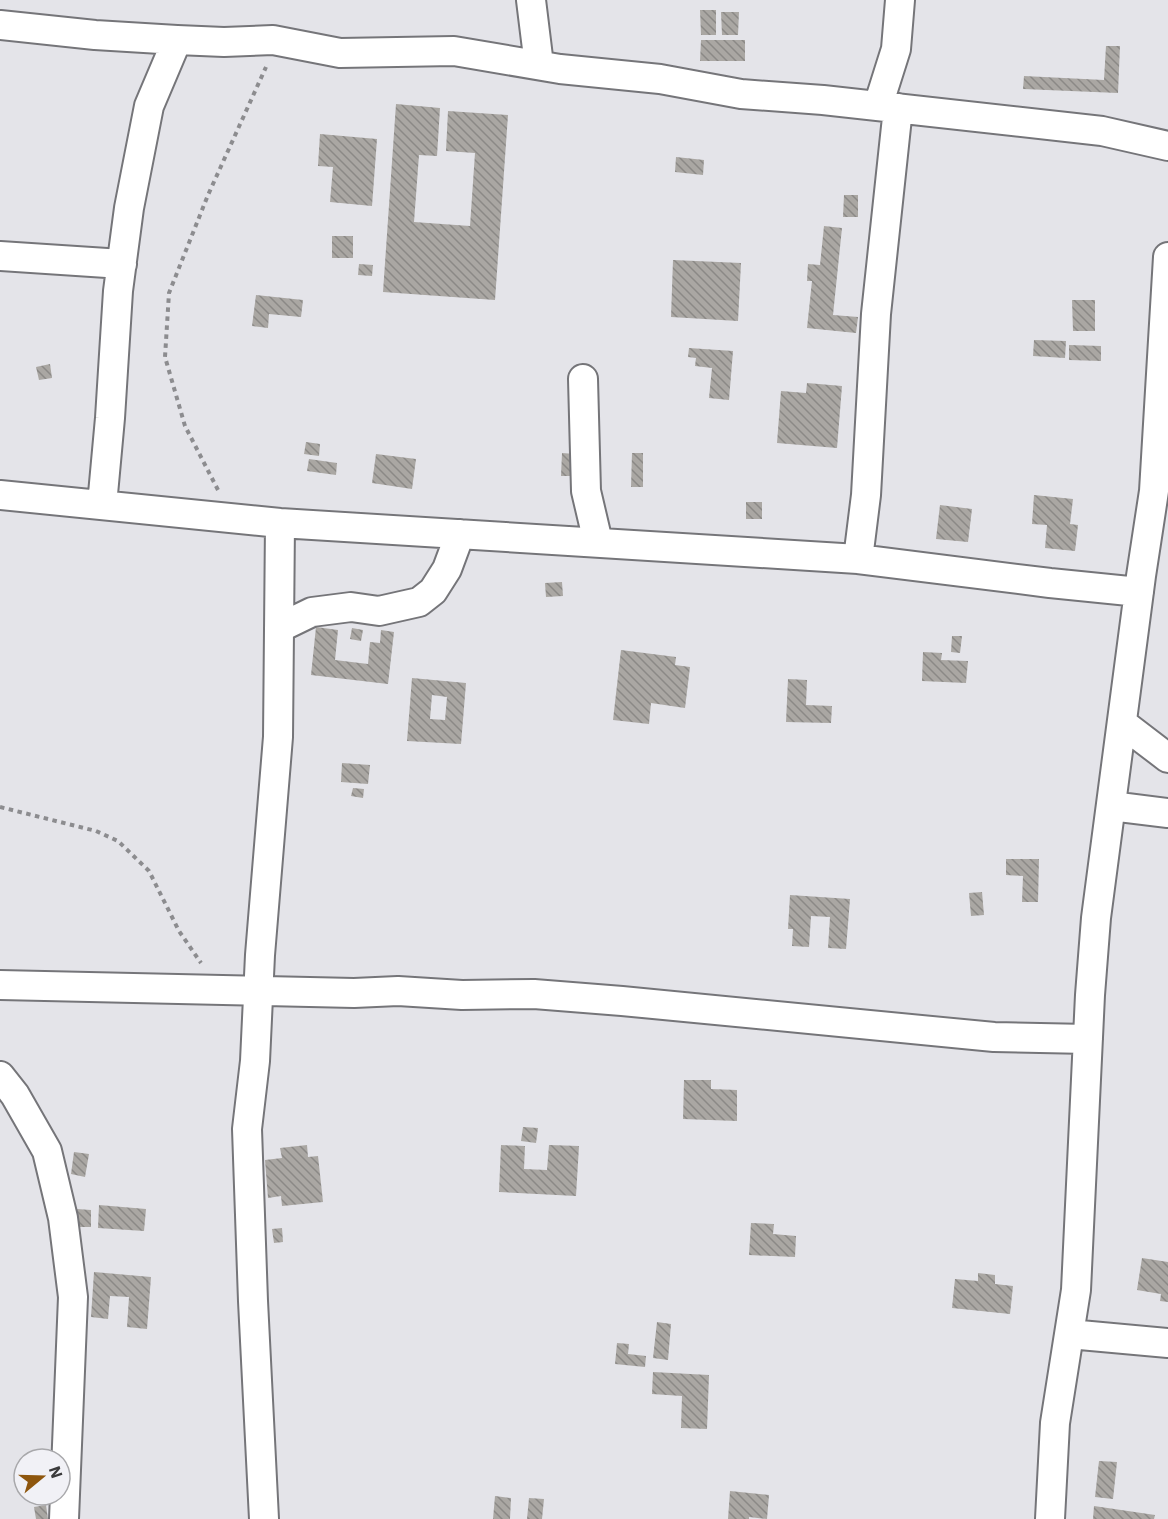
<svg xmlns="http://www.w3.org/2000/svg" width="1168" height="1519" viewBox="0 0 1168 1519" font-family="'IBM Plex Sans',sans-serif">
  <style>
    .building { fill: url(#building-back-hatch); fill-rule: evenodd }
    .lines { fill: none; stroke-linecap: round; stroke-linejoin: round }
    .minor-casing { stroke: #757579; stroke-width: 32 }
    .path { stroke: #8c8c8f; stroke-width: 4; stroke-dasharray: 4.5 4.5; stroke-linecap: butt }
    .minor { stroke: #fff; stroke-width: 28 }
  </style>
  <defs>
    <pattern id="building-back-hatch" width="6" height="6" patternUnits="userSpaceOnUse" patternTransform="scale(1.5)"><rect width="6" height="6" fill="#aaa7a3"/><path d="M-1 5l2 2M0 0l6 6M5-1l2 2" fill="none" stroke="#8b8986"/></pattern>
  </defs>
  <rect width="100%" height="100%" fill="#e4e4e9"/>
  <path class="building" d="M700 10H716V35H701Z
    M721 12H739L738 35H722Z
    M701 40H745V61H700Z
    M1106 46H1120L1118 93 1023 89 1024 76 1104 80Z
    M396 104 440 108 437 156 419 155 414 222 470 226 475 153 446 151 448 111 508 115 495 300 383 292Z
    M320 134 377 139 372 206 330 202 333 167 318 166Z
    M676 157 704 160 703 175 675 172Z
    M844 195H858V217H843Z
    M824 226 842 228 833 315 858 317 856 333 807 328 812 281H807L808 264 820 265Z
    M332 236H353V258H332Z
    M673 260 741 263 738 321 671 317Z
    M359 264 373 265 372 276 358 275Z
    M256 295 303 300 301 317 269 314 268 328 252 326Z
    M1072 300H1095V331H1073Z
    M1034 340 1066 341 1065 358 1033 356Z
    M1069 345 1101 346V361L1069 360Z
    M689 348 733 351 729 400 709 398 712 368 695 366 696 358 688 357Z
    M50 364 52 378 39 380 36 367Z
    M807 383 842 386 837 448 777 443 781 391 806 393Z
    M306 442 320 444 319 456 304 454Z
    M562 453 575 454V476H561Z
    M632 453H643V487H631Z
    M376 454 416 459 412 489 372 483Z
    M309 459 337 463 336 475 307 471Z
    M1034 495 1073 499 1070 524 1078 525 1075 551 1045 548 1047 525 1032 524Z
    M746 502H762V519H746Z
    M940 505 972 509 968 542 936 539Z
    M562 582 563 596 546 597 545 583Z
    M316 627 338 630 335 660 368 664 370 642 380 643 381 630 394 632 388 684 311 675Z
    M352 628 363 630 361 641 350 639Z
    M952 636H962L960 653 951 652Z
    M621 650 676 657 675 665 690 667 685 708 651 703 649 724 613 720Z
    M923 652 942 653 941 660 968 661 966 683 922 681Z
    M412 678 466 683 461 744 407 741ZM432 695 447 697 445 720 430 719Z
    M788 679 807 680 806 705 832 706 831 723 786 722Z
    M342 763 370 765 368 784 341 782Z
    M353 788 364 789 363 798 351 796Z
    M1006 859H1039L1038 902H1022L1023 876 1006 875Z
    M982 892 984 915 971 916 969 893Z
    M790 895 850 899 846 949 828 948 830 917 811 916 809 947 792 946 793 929H788Z
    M684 1080H711V1089L737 1090V1121L683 1119Z
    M523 1127 538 1128 536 1143 521 1141Z
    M307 1145 308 1157 318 1156 323 1202 282 1206 281 1196 268 1198 265 1160 282 1158 280 1148Z
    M501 1145 525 1146 524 1169 547 1170 549 1145 579 1146 576 1196 499 1192Z
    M74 1152 89 1154 85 1177 71 1174Z
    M99 1205 146 1209 144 1231 98 1228Z
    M77 1209 91 1210V1227H77Z
    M751 1223 774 1224 773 1234 796 1236 795 1257 749 1255Z
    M282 1228 283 1242 274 1243 272 1229Z
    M1142 1258 1168 1262V1302L1160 1301 1161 1294 1137 1290Z
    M94 1272 151 1277 147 1329 127 1327 129 1297 110 1296 108 1319 91 1317Z
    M978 1273 995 1275V1284L1013 1286 1010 1314 952 1308 955 1279 978 1281Z
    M657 1322 671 1324 668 1360 653 1358Z
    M617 1343 629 1344 628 1354 646 1356 645 1367 615 1364Z
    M653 1372 709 1375 707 1429 681 1428 682 1396 652 1394Z
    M1099 1461 1117 1462 1113 1499 1095 1497Z
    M730 1491 769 1495 767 1519 749 1517V1519H728Z
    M495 1496 511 1498 510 1519H493Z
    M529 1498 544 1499 542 1519H527Z
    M46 1505 48 1519H36L34 1507Z
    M1094 1506 1155 1515 1154 1519H1093Z"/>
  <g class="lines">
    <g class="minor-casing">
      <path id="minor" d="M531 0 539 65
        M0 25 95 35 177 40 224 42 273 40 340 53 454 51 560 69 660 79 741 94 823 100 1102 131 1168 146
        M878 106 896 49 900 0
        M0 256 122 264
        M583 379 586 491 598 542
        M0 495 280 523 858 559 1050 583 1139 592
        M102 505 110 418 118 291 129 208 149 106 177 40
        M858 559 866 495 876 314 898 108
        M279 628 312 612 351 607 379 611 419 602 433 591 447 569 460 534
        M1122 723 1168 758
        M1111 806 1168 813
        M0 985 354 993 398 991 462 995 534 994 622 1001 994 1037 1088 1039
        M0 1076 15 1095 47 1151 63 1218 73 1297 64 1519
        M1069 1334 1168 1343
        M264 1519 253 1301 247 1129 255 1061 260 955 278 737 280 523
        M1050 1519 1055 1423 1076 1290 1090 995 1096 918 1141 576 1154 491 1168 257"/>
    </g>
    <path class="path" d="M218 490 185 426 165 357 169 293 208 195 266 67
      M0 807 96 831 118 841 149 871 179 931 201 963"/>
    <use href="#minor" class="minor"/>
  </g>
  <g transform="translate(42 1477) rotate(71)"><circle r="28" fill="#f1f1f6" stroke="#a8a8ab" stroke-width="1.5"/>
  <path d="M0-4.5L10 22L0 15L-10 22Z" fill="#8e560d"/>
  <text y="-9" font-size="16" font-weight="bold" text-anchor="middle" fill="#3a3a3b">N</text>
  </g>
</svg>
